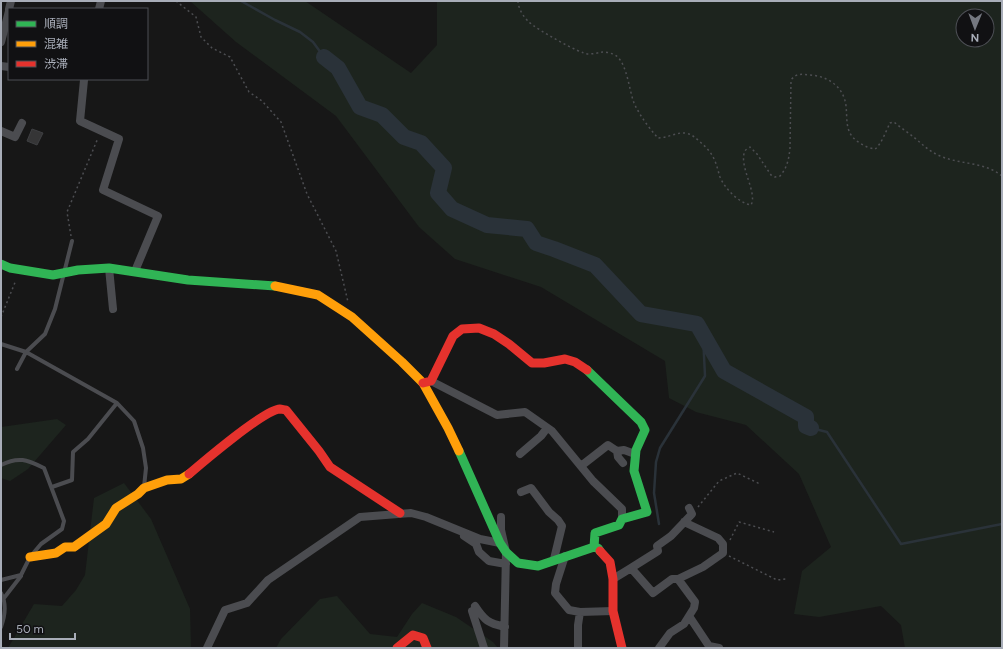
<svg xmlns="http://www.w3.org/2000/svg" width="1003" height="649" viewBox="0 0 1003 649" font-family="Figtree,'Noto Sans JP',sans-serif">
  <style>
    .green { fill: #1d241e; fill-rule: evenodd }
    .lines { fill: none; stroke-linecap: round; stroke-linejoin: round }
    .stream { stroke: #2a3239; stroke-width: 2.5 }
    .river { stroke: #2a3239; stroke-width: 16 }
    .building { fill: #353536; stroke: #3f4043 }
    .path { stroke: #4d4e52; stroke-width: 1.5; stroke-dasharray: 2 3; stroke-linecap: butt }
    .lane { stroke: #4b4c50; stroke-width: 4 }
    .street { stroke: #4b4c50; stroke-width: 8 }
    .fast { stroke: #30b455; stroke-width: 9 }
    .slow { stroke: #ff9f0a; stroke-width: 9 }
    .jam { stroke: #e5322d; stroke-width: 9 }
  </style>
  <rect width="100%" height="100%" fill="#171717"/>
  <path class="green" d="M190 1H305L411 73 437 45V1H1002V648H905L901 625 881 606 819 617 794 614 802 571 831 547 799 474 746 425 696 412 669 398 665 361 541 287 455 259 419 227 336 116 236 42ZM963 16H987V40H963Z
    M57 419 66 425 28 469 10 481 1 478V427Z
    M124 483 151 519 190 609 191 648H8L34 604 62 606 76 590 85 575 94 498Z
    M337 596 370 634 397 637 412 614 422 603 456 617 493 642 498 648H276L281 639 320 599Z"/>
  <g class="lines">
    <path class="stream" d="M241 1 275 20 300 32 313 42 324 57
      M811 428 827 432 901 544 1002 524
      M659 524 654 493 656 462 660 448 705 376 703 335"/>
    <path class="river" d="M324 57 338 68 360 107 382 115 404 137 421 143 444 168 438 193 452 209 487 225 527 229 536 243 554 249 595 265 641 314 697 324 724 371 806 417V426L811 428"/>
  </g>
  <path class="building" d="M32 129 43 133 37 145 27 141Z"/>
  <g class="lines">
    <path class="path" d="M176 1 196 17 201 37 212 48 230 57 249 92 262 101 281 122 307 194 336 251 348 302
      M518 1C518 8 524 18 529 22 536 29 580 54 588 54 600 54 602 49 615 55 627 62 629 90 634 103 640 116 649 128 658 138 667 138 677 132 685 133 691 134 695 137 699 141 705 146 711 152 714 159 717 165 718 171 720 177 725 189 739 203 751 205 758 193 738 165 745 151 746 149 749 148 750 147L757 154 771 175 775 177 780 176C787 168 789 159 790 148L791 80C796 73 802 74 810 75 828 76 844 87 846 106 847 114 846 123 849 131 852 140 866 148 875 149 881 145 886 131 890 123L894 122C901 128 909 133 916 139 923 145 929 151 938 155 958 165 984 161 1002 176
      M71 236 67 212 98 138
      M1 317 16 280
      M698 507 719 481 737 473 760 484
      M730 540 739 522 774 532
      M729 556 777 580 786 579"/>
    <path class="lane" d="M1 344 26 352 117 403 134 421 143 448 146 468 144 487
      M17 369 26 352 45 334 55 309 72 241
      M1 465C19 456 27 460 44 468L64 521 62 529 41 544 30 557 21 575 1 580
      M52 487 72 480 73 452 88 439 117 403
      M1 593C7 604 5 616 1 627
      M4 598 21 576"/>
    <path class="street" d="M9 9 11 1
      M99 9 101 1
      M1 42 9 11
      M1 66 9 67
      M84 80 80 121 119 139 103 190 158 216 135 271
      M1 131 15 137 22 123
      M109 268 113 309
      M431 381 497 415 525 412 552 431 593 481 622 509V519
      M617 451 618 457 623 463
      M520 454 541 436 547 428
      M581 466 608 445 617 451 624 450 635 454
      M521 492 531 488 549 512 558 520 562 526 554 559
      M501 517V530L506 552 504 648
      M464 536 476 544 479 552 489 561 506 564
      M565 556 556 584 555 593 569 610 580 612
      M631 568 658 551 657 546 671 536 692 514 689 508
      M613 579 631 568 653 593 672 579H678L695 602 694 608 689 616 709 646 719 648
      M678 579 703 567 723 553V544L718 538 684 522
      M475 606C485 621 488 623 505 627
      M472 611 484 648
      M207 648 225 610 247 603 268 580 360 517 411 513 426 517 480 539 500 543
      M578 648V625L580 612 613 611
      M659 648 670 633 684 624 689 616"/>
    <path class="fast" d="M1 264 10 268 53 275 78 270 109 268 188 280 275 286
      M587 370 641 422 645 430 636 450 634 471 647 512 622 519 619 525 595 533 594 547
      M459 451 500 543 506 552 518 563 538 566 594 547 598 548 600 551"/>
    <path class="slow" d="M275 286 318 295 352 317 402 362 423 383 448 428 459 451
      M30 557 56 553 65 547H74L106 524 116 508 138 494 144 488 167 480 181 479 189 474"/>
    <path class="jam" d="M423 383 431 381 453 336 462 329 479 328 494 334 509 344 532 363H544L565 359 575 362 587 370
      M189 474C203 462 264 410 280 409 282 409 284 410 286 410L319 451 330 467 400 513
      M600 551 610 562 613 579V611L622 648
      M397 648 413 635 423 638 427 648"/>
  </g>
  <rect width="1003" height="649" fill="none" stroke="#a8adb8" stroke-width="4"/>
  <rect x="8" y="8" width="140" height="72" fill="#111113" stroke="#4d4f55"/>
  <rect x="16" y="21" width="20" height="6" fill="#30b455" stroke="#4d4f55"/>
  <text x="44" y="28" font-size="12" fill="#a8adb8">順調</text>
  <rect x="16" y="41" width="20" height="6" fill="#ff9f0a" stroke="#4d4f55"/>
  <text x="44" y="48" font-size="12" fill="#a8adb8">混雑</text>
  <rect x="16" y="61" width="20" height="6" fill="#e5322d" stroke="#4d4f55"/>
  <text x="44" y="68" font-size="12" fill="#a8adb8">渋滞</text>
  <g transform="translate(975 28) rotate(181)"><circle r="19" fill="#111113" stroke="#4d4f55"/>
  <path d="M0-3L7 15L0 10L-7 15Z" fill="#757880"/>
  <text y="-6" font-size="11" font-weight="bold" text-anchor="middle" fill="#a8adb8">N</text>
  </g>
  <path d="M10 633v6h65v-6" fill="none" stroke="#a8adb8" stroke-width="2"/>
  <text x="16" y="633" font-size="12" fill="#a8adb8" stroke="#111113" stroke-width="3" paint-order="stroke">50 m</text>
</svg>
